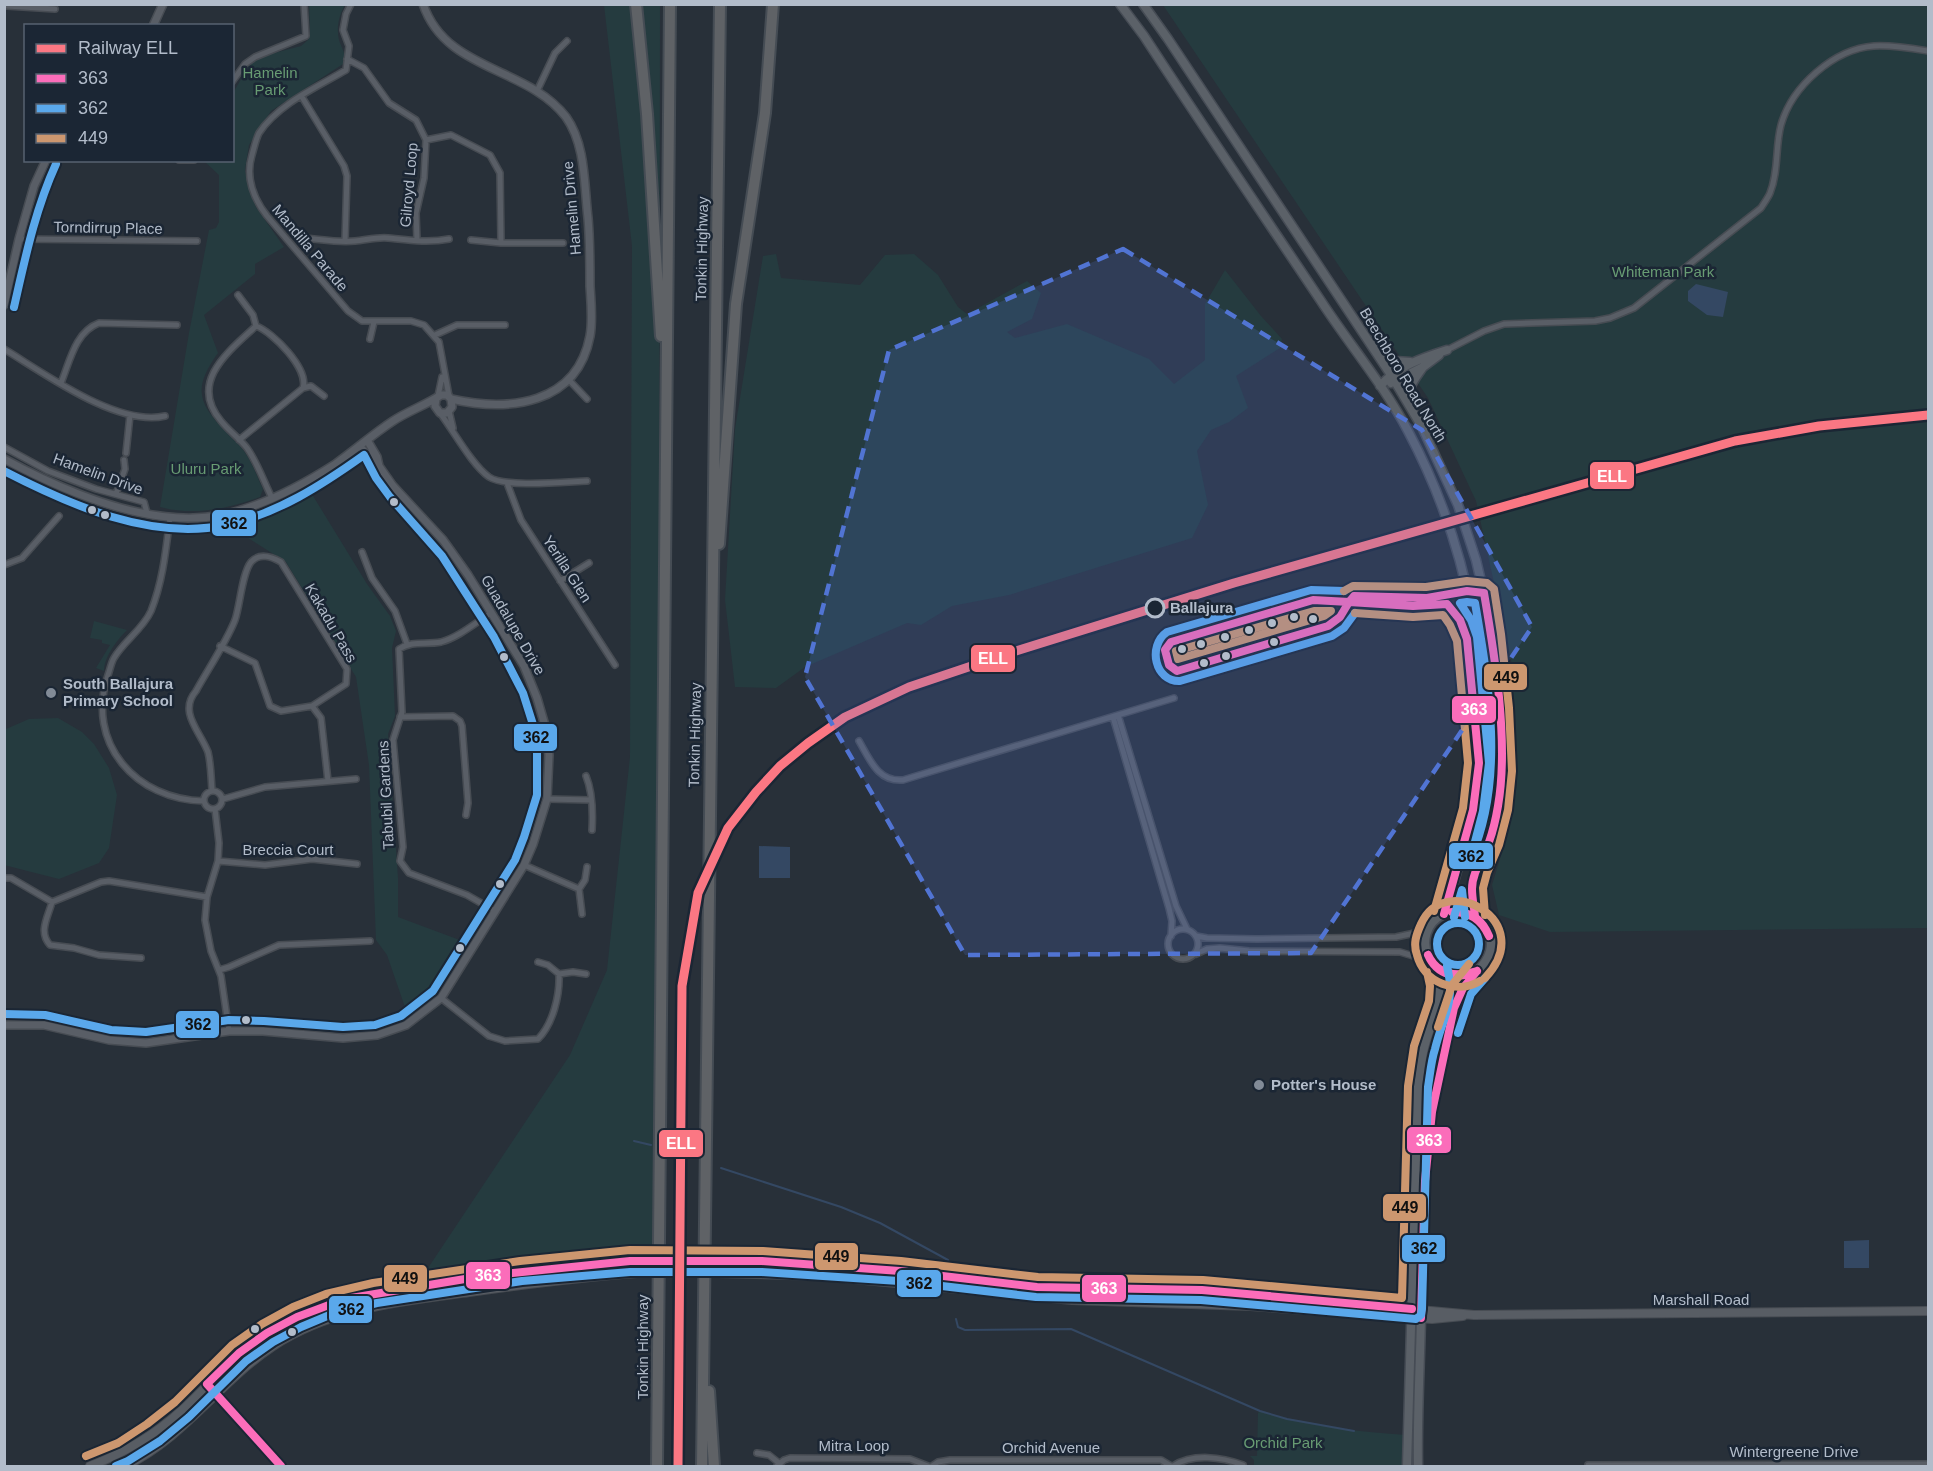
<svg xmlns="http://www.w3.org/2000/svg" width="1933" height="1471" viewBox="0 0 1933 1471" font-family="Arial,sans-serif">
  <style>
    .green { fill: #253b3f }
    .water { fill: #344863 }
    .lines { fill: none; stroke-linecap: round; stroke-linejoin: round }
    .stream { stroke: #344863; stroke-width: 2 }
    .minor-casing { stroke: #474c53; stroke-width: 8 }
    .tertiary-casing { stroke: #474c53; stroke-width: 10 }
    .secondary-casing { stroke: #474c53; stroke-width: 10 }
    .primary-casing { stroke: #464c55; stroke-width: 11 }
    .motorway-casing { stroke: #454c54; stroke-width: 14 }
    .minor { stroke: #595e66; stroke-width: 5 }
    .tertiary { stroke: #595e66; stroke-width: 7 }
    .secondary { stroke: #585d64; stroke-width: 8 }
    .primary { stroke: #5b6168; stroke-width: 8 }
    .motorway { stroke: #5f6266; stroke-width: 10 }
    .secondary-bridge-casing { stroke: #474c53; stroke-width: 10; stroke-linecap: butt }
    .secondary-bridge { stroke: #585d64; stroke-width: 8 }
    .bus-1-casing { stroke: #1b2634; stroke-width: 12 }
    .bus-2-casing { stroke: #1b2634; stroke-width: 12 }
    .bus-3-casing { stroke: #1b2634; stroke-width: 12 }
    .bus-1 { stroke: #fb6dba; stroke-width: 8 }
    .bus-2 { stroke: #5aa8eb; stroke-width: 8 }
    .bus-3 { stroke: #cd976f; stroke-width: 8 }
    .rail-1-casing { stroke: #1b2634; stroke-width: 14 }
    .rail-1 { stroke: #fb7783; stroke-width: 9 }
    .marked { fill: #5174d3; fill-opacity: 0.2; stroke: #5174d3; stroke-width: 4.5; stroke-dasharray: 12 8; stroke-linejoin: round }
    .bus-dot { fill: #b2bcca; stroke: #1b2634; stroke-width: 2 }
    .stop-dot { fill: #1b2634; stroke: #b2bcca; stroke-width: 3 }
    .poi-dot { fill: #828b97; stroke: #1b2634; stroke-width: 2 }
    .labels { text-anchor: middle; stroke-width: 5; stroke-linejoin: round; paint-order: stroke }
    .park-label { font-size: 15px; fill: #689c73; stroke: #1b2634 }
    .street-label { font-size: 15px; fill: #b2bcca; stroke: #1b2634 }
    .stop-label { font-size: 15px; font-weight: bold; fill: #b2bcca; stroke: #1b2634; text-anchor: start }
    .poi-label { font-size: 15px; font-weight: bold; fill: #b2bcca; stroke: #1b2634; text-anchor: start }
    .line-badge { stroke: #1b2634; stroke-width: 2 }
    .badge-label { font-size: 16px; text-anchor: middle; font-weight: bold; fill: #fff }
    .pale-badge-label { font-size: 16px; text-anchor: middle; font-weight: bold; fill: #111 }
  </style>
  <rect width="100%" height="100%" fill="#283039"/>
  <path class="green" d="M309 5H345C339 15 336 28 339 40 343 52 346 51 343 64L271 111 249 145 245 170 248 185 256 207 284 247 255 264V274L204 315 218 353C192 389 198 404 228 434 233 440 240 445 244 451 252 462 257 477 263 489L260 497C228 509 193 516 160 507L189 333 209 230 216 228 219 222V175L204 161 232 160 233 93 251 62 259 57 301 46 308 40 310 33Z
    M604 5H660L658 1261 616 1262 416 1286 570 1055 607 970 630 757 632 246Z
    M1163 5H1928V928L1550 932 1499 915 1492 885 1507 836 1517 784 1512 665 1476 501 1428 398Z
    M776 254 781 278 860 285 885 255 914 254 938 275 958 307 967 314 1027 281 1041 293 1032 319 1007 332 1015 338 1067 324 1149 359 1174 384 1205 360V304L1225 270 1261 316 1282 339 1280 348 1236 376 1248 408 1229 422 1211 430 1197 451 1208 505 1192 538 1009 595 952 606 921 625 907 623 805 667 776 688 735 687 725 600 735 429 763 256Z
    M310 491 367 584 390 616 396 631 392 648 395 716 388 734 398 878V917L465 942 417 1007 407 1013 387 955 376 940 369 765 356 677 286 562 226 524Z
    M94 621 127 630C117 640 104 657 104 671L96 668 110 645 102 643V640L90 638Z
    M58 718 82 732 94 744 109 768 117 795 109 848 99 863 59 879 4 865 5 732 6 729 29 719Z
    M1260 1411C1308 1426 1357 1432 1407 1435V1466H1254V1460L1250 1456H1257L1258 1413Z"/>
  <path class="water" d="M1696 284 1728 292 1723 317 1707 315 1688 301V291Z
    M759 846 790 847V878H759Z
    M1869 1240V1268H1844V1241Z"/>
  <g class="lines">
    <path class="stream" d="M634 1141 651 1145
      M721 1168 841 1207 880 1223 948 1260 950 1275
      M956 1319 958 1327 965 1330 1071 1329 1260 1411 1287 1419 1354 1431"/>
    <g class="minor-casing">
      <path id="minor" d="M351 4 346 14 343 30 349 46 346 70C317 87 278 104 259 133 256 139 254 148 252 155 245 178 254 199 267 216L348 311 362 321H411L424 325 439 342 449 396
        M7 6 55 9
        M347 59 364 68 389 103 416 120 426 140 424 178 416 213 417 240
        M232 82 245 64 255 57 306 36 304 4
        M537 91 555 53 567 41
        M302 97 344 166 347 176 345 241
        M426 140 451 135 490 155 500 173 501 243
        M179 160H194
        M303 238C319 239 338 243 355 241 366 240 377 237 388 238 408 240 428 243 449 239
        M19 239 197 241
        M471 240 501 243H563
        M238 295 253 315 256 326
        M435 335 457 325H505
        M370 339 374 322
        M4 349C44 373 117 427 165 416
        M1447 350 1484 331 1504 324 1595 321 1610 318 1634 308 1761 208C1764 203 1768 198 1770 193 1779 171 1775 147 1781 125 1792 86 1834 49 1874 46 1893 45 1910 48 1928 51
        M569 380 587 399
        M61 383C70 361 75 332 99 323L177 325
        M303 388 311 386 324 396
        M438 396 442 377
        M449 411 453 428
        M440 413C453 430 472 465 489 477 506 488 564 482 587 481
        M239 440 303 388C309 369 273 332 256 326 229 351 188 382 221 421 229 431 239 438 247 448 257 462 264 482 272 498
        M4 447 48 471 96 489 144 502 147 513
        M126 453 130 415
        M507 483 521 520 615 665
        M116 494 125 469 124 460
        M170 517C166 549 163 581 151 611 143 629 124 641 114 658 111 663 110 670 108 675 85 743 136 800 204 801
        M362 552 372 578 395 611 407 644
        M4 565 22 558 59 516
        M560 581 589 563
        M491 613C475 623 459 637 441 642 425 645 413 640 399 649L402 712 393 740 403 847 400 861 409 873 467 895 495 911
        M220 646 255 663 270 706 281 711 312 706 321 718 328 781
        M1118 715 1176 906 1187 929
        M400 717 453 716 460 721 462 726 468 803 466 815
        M1113 717 1169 908 1172 921 1171 936
        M859 741C870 760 878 782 903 780L1174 698
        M586 776C593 793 593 812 592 830
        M212 790C211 778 211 764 208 752 200 731 178 712 196 691 207 671 227 641 235 620 240 606 242 573 251 562 260 552 272 557 281 562L347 669 346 684 312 706
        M204 800a9 9 0 1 1 18 0a9 9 0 1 1-18 0Z
        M223 799 265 787 356 779
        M547 799 591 800
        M215 809 219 843 218 861 207 897 205 920 211 951 221 976 229 1031
        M218 861 265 865 312 859 357 864
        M524 865 579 889
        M4 878H11L52 902 101 882 109 881 207 897
        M52 902C48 917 38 932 50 945L74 948 99 955 141 958
        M582 914 579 889 585 880 587 867
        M1168 944a15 15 0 1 1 30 0a15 15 0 1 1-30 0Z
        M1196 936 1207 938 1257 939 1396 937 1429 930
        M1196 954 1207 949 1220 948 1249 951 1400 952 1430 961
        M538 962 548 965 559 974 573 972 586 974
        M219 970 229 967 279 945 370 941
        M441 998 489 1036 505 1041 538 1039C553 1024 560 995 559 974
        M207 1384 281 1466
        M757 1453 769 1455 779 1463
        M1588 1465 1928 1464
        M777 1466 784 1460 790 1458 910 1459 928 1466
        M932 1466 938 1462 950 1460H1161L1171 1466
        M1173 1466C1193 1453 1222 1457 1243 1465"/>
    </g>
    <g class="tertiary-casing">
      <path id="tertiary" d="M423 4C446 72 527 66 566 117 586 145 584 185 588 218 590 241 590 263 590 286 591 303 593 320 590 336 577 405 509 412 451 399
        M153 26 163 4
        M4 305 19 239 34 186 46 160
        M367 440 377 457 379 466
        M4 459C65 492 152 529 222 515 261 507 301 486 334 465 354 451 373 434 393 421 408 411 426 405 441 395H447L451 399 452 407 447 413H440L435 406 436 399
        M4 1025H44L109 1040 146 1043 229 1031H263L343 1038 377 1035 406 1025 441 998 524 865 533 844 547 799 549 755 546 729 537 698 524 666 468 575 443 540 393 486 379 466 359 446"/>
    </g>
    <g class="secondary-casing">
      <path id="secondary" d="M718 1260 900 1271 1037 1287 1202 1290 1474 1315 1928 1311
        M718 1273 823 1276 1072 1300 1250 1306 1432 1319 1463 1316
        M90 1466C124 1453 155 1435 182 1410 210 1384 234 1355 266 1334 331 1292 413 1285 488 1275 537 1269 587 1262 637 1261
        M125 1466C185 1437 219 1382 273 1346 330 1308 402 1301 469 1292 525 1284 581 1277 637 1273"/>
    </g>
    <g class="primary-casing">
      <path id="primary" d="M1120 4 1144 36C1202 125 1262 213 1321 301 1349 344 1384 385 1408 431 1468 544 1498 684 1472 810 1465 845 1455 880 1444 914
        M1143 4 1168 39 1391 375 1422 427 1458 505 1476 560 1488 611 1499 709 1502 771 1498 807 1489 842 1477 869 1472 887 1475 916
        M1375 345 1395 361 1410 362
        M1391 383 1423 367 1439 355
        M1380 386C1398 366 1422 358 1447 350
        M1411 404C1405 389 1415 379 1423 367
        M1447 604C1472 625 1469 663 1472 692 1473 705 1475 717 1477 730
        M1407 1466 1418 1086C1420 1073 1421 1060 1424 1048 1432 1016 1445 1003 1437 969
        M1418 1466C1417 1417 1420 1367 1421 1317 1423 1234 1423 1151 1439 1069 1443 1048 1452 1003 1464 987 1474 973 1492 961 1491 942 1489 919 1465 905 1444 914 1406 932 1430 994 1477 971"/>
    </g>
    <g class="motorway-casing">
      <path id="motorway" d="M636 4 647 114 661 336
        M719 544 736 304 765 113 773 4
        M709 1391 714 1466
        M657 1466 670 4
        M702 1466 720 4"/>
    </g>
    <use href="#minor" class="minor"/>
    <use href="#tertiary" class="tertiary"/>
    <use href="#secondary" class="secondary"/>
    <use href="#primary" class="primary"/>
    <use href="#motorway" class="motorway"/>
    <g class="secondary-bridge-casing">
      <path id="secondary-bridge" d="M637 1261 718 1260
        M637 1273H718"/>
    </g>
    <use href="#secondary-bridge" class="secondary-bridge"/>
    <g class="bus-1-casing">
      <path id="bus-1" d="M1313 600 1349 602 1340 617 1328 626 1177 671 1169 665 1165 650 1171 642Z
        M1349 602 1413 606 1447 604 1460 620 1467 639 1479 763 1473 810 1444 914
        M1349 602 1354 596 1427 598 1467 591 1484 593
        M1452 912C1470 911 1482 918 1489 936
        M1452 912C1470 912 1481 919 1489 936
        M1475 916C1474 907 1472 898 1472 889 1472 872 1484 857 1489 842 1493 831 1496 818 1498 806 1509 743 1495 657 1484 593
        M1428 955C1438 976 1458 977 1477 971
        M1428 955C1437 976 1458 980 1477 971
        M1421 1318 1425 1181 1432 1112 1454 1008 1463 988 1477 971
        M207 1384 239 1353 267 1333 297 1317 345 1299 483 1276 630 1261H762L900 1271 1037 1287 1202 1290 1412 1309
        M207 1384 281 1466"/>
    </g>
    <g class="bus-2-casing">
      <path id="bus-2" d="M14 307C25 259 35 210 56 164
        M4 471C70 505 151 541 226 525 277 514 322 485 364 455L376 478 390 497 442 556 494 637 523 693 535 731 537 752V795L524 837 515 860 433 991 401 1016 375 1025 343 1027 264 1021 229 1020 146 1032 111 1030 45 1015 4 1014
        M1344 591 1311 590 1167 632C1147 646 1155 682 1180 681L1332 636 1344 628 1355 613
        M1467 602 1475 603C1489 684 1505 780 1471 857L1483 811 1489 763 1477 637 1471 620 1460 603Z
        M1454 917 1462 890 1465 917
        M1437 944a21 21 0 1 1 42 0a21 21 0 1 1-42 0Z
        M1458 1033 1471 994 1485 978
        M116 1466 128 1461 160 1441 189 1417 246 1361 273 1342 301 1327 332 1314 377 1303 522 1281 630 1272H762L899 1281 1036 1297 1201 1300 1416 1319 1421 1315 1422 1309 1428 1087C1430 1075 1431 1061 1435 1049 1443 1016 1456 1003 1447 966"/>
    </g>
    <g class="bus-3-casing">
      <path id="bus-3" d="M1344 591 1353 586 1426 587 1467 581 1487 583 1494 589 1501 634 1509 708 1512 771 1508 810 1499 845 1487 873 1483 888 1485 915
        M1314 611H1331L1324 616 1178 659 1176 651Z
        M1355 613 1413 617 1443 615 1450 625 1457 641 1468 763 1463 808 1434 911
        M1480 981C1456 995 1424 983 1417 955 1413 944 1416 935 1421 924 1445 870 1539 921 1485 978
        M1438 1027 1452 985 1469 964
        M86 1456 118 1443 147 1424 175 1402 232 1345 262 1324 293 1307 326 1294 373 1283 520 1261 630 1250 763 1251 901 1261 1038 1277 1203 1280 1402 1298 1408 1086 1414 1046 1429 1001 1430 986 1427 972"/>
    </g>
    <use href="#bus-1" class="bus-1"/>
    <use href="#bus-2" class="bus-2"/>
    <use href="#bus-3" class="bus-3"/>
    <g class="rail-1-casing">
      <path id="rail-1" d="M678 1466 682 986 698 893 728 828 756 792 780 766 808 743 845 717 909 687 1016 651 1234 583 1735 441 1819 426 1928 415"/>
    </g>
    <use href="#rail-1" class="rail-1"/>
  </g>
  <path class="marked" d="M1123 249 1422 430 1532 627 1311 953 965 955 805 677 889 350Z"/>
  <g class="bus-dot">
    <circle cx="394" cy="502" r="5"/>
    <circle cx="92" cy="510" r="5"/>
    <circle cx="105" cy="515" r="5"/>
    <circle cx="1294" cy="617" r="5"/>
    <circle cx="1313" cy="619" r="5"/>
    <circle cx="1272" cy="623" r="5"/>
    <circle cx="1249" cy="630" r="5"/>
    <circle cx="1225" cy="637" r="5"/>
    <circle cx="1274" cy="642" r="5"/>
    <circle cx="1201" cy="644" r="5"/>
    <circle cx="1182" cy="649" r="5"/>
    <circle cx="1226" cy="656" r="5"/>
    <circle cx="504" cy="657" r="5"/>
    <circle cx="1204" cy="663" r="5"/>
    <circle cx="500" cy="884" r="5"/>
    <circle cx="460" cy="948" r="5"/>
    <circle cx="246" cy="1020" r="5"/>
    <circle cx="255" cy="1329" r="5"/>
    <circle cx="292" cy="1332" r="5"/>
  </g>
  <circle class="stop-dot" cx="1155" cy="608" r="9"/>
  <g class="poi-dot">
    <circle cx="51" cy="693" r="6"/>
    <circle cx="1259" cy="1085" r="6"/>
  </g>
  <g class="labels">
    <g class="park-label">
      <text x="270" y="78">Hamelin<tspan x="270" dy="17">Park</tspan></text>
      <text x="1663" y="277">Whiteman Park</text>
      <text x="206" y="474">Uluru Park</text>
      <text x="1283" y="1448">Orchid Park</text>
    </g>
    <g class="street-label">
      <text transform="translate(409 185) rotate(-85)" y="5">Gilroyd Loop</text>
      <text transform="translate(572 208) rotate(-95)" y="5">Hamelin Drive</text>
      <text transform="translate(108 228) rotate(1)" y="5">Torndirrup Place</text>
      <text transform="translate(310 248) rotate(50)" y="5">Mandilla Parade</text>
      <text transform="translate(702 249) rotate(-89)" y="5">Tonkin Highway</text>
      <text transform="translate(1403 375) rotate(59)" y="5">Beechboro Road North</text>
      <text transform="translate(98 474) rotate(20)" y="5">Hamelin Drive</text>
      <text transform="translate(567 569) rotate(57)" y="5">Yerilla Glen</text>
      <text transform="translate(331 623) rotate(60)" y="5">Kakadu Pass</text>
      <text transform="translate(513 625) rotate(60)" y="5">Guadalupe Drive</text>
      <text transform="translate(695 735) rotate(-89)" y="5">Tonkin Highway</text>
      <text transform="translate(386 795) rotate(-93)" y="5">Tabubil Gardens</text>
      <text x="288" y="855">Breccia Court</text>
      <text x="1701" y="1305">Marshall Road</text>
      <text transform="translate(643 1347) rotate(-90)" y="5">Tonkin Highway</text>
      <text x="854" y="1451">Mitra Loop</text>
      <text x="1051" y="1453">Orchid Avenue</text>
      <text x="1794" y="1457">Wintergreene Drive</text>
    </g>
    <g class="stop-label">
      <text x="1170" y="613">Ballajura</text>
    </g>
    <g class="poi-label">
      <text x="63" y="689">South Ballajura<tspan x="63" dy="17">Primary School</tspan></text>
      <text x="1271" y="1090">Potter's House</text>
    </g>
  </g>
  <g class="line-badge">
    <rect x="1589" y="461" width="46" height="29" rx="6" fill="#fb7783"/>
    <rect x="211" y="509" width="46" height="28" rx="6" fill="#5aa8eb"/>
    <rect x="970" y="644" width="46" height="29" rx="6" fill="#fb7783"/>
    <rect x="1483" y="663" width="45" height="28" rx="6" fill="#cd976f"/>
    <rect x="1451" y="695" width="46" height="29" rx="6" fill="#fb6dba"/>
    <rect x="513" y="723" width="45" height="29" rx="6" fill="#5aa8eb"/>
    <rect x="1448" y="842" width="46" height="28" rx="6" fill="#5aa8eb"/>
    <rect x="175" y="1010" width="45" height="29" rx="6" fill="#5aa8eb"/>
    <rect x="1406" y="1126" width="46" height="28" rx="6" fill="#fb6dba"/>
    <rect x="658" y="1129" width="46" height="29" rx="6" fill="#fb7783"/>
    <rect x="1382" y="1193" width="45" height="29" rx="6" fill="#cd976f"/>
    <rect x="1401" y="1234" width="45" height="29" rx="6" fill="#5aa8eb"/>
    <rect x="814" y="1242" width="45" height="29" rx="6" fill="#cd976f"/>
    <rect x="465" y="1261" width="46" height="29" rx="6" fill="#fb6dba"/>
    <rect x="383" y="1264" width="45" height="29" rx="6" fill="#cd976f"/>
    <rect x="896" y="1269" width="46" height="29" rx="6" fill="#5aa8eb"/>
    <rect x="1081" y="1274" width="46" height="29" rx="6" fill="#fb6dba"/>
    <rect x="328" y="1295" width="45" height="29" rx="6" fill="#5aa8eb"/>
  </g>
  <g class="badge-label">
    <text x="1612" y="482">ELL</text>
    <text x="993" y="664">ELL</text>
    <text x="1474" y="715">363</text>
    <text x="1429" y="1146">363</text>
    <text x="681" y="1149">ELL</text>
    <text x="488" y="1281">363</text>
    <text x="1104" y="1294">363</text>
  </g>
  <g class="pale-badge-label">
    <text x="234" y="529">362</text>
    <text x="1506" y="683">449</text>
    <text x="536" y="743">362</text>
    <text x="1471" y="862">362</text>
    <text x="198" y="1030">362</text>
    <text x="1405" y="1213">449</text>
    <text x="1424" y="1254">362</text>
    <text x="836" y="1262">449</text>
    <text x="405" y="1284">449</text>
    <text x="919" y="1289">362</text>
    <text x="351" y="1315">362</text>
  </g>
  <rect width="1933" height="1471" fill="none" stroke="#b2bcca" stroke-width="12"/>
  <rect x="24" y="24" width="210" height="138" fill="#1b2634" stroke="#576270" stroke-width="1.5"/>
  <rect x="36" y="44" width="30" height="9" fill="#fb7783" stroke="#576270" stroke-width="1.5"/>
  <text x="78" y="54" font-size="18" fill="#b2bcca">Railway ELL</text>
  <rect x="36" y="74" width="30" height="9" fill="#fb6dba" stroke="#576270" stroke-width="1.5"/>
  <text x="78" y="84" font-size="18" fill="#b2bcca">363</text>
  <rect x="36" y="104" width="30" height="9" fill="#5aa8eb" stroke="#576270" stroke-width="1.5"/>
  <text x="78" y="114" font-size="18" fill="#b2bcca">362</text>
  <rect x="36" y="134" width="30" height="9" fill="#cd976f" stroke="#576270" stroke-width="1.5"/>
  <text x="78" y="144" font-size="18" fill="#b2bcca">449</text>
</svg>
